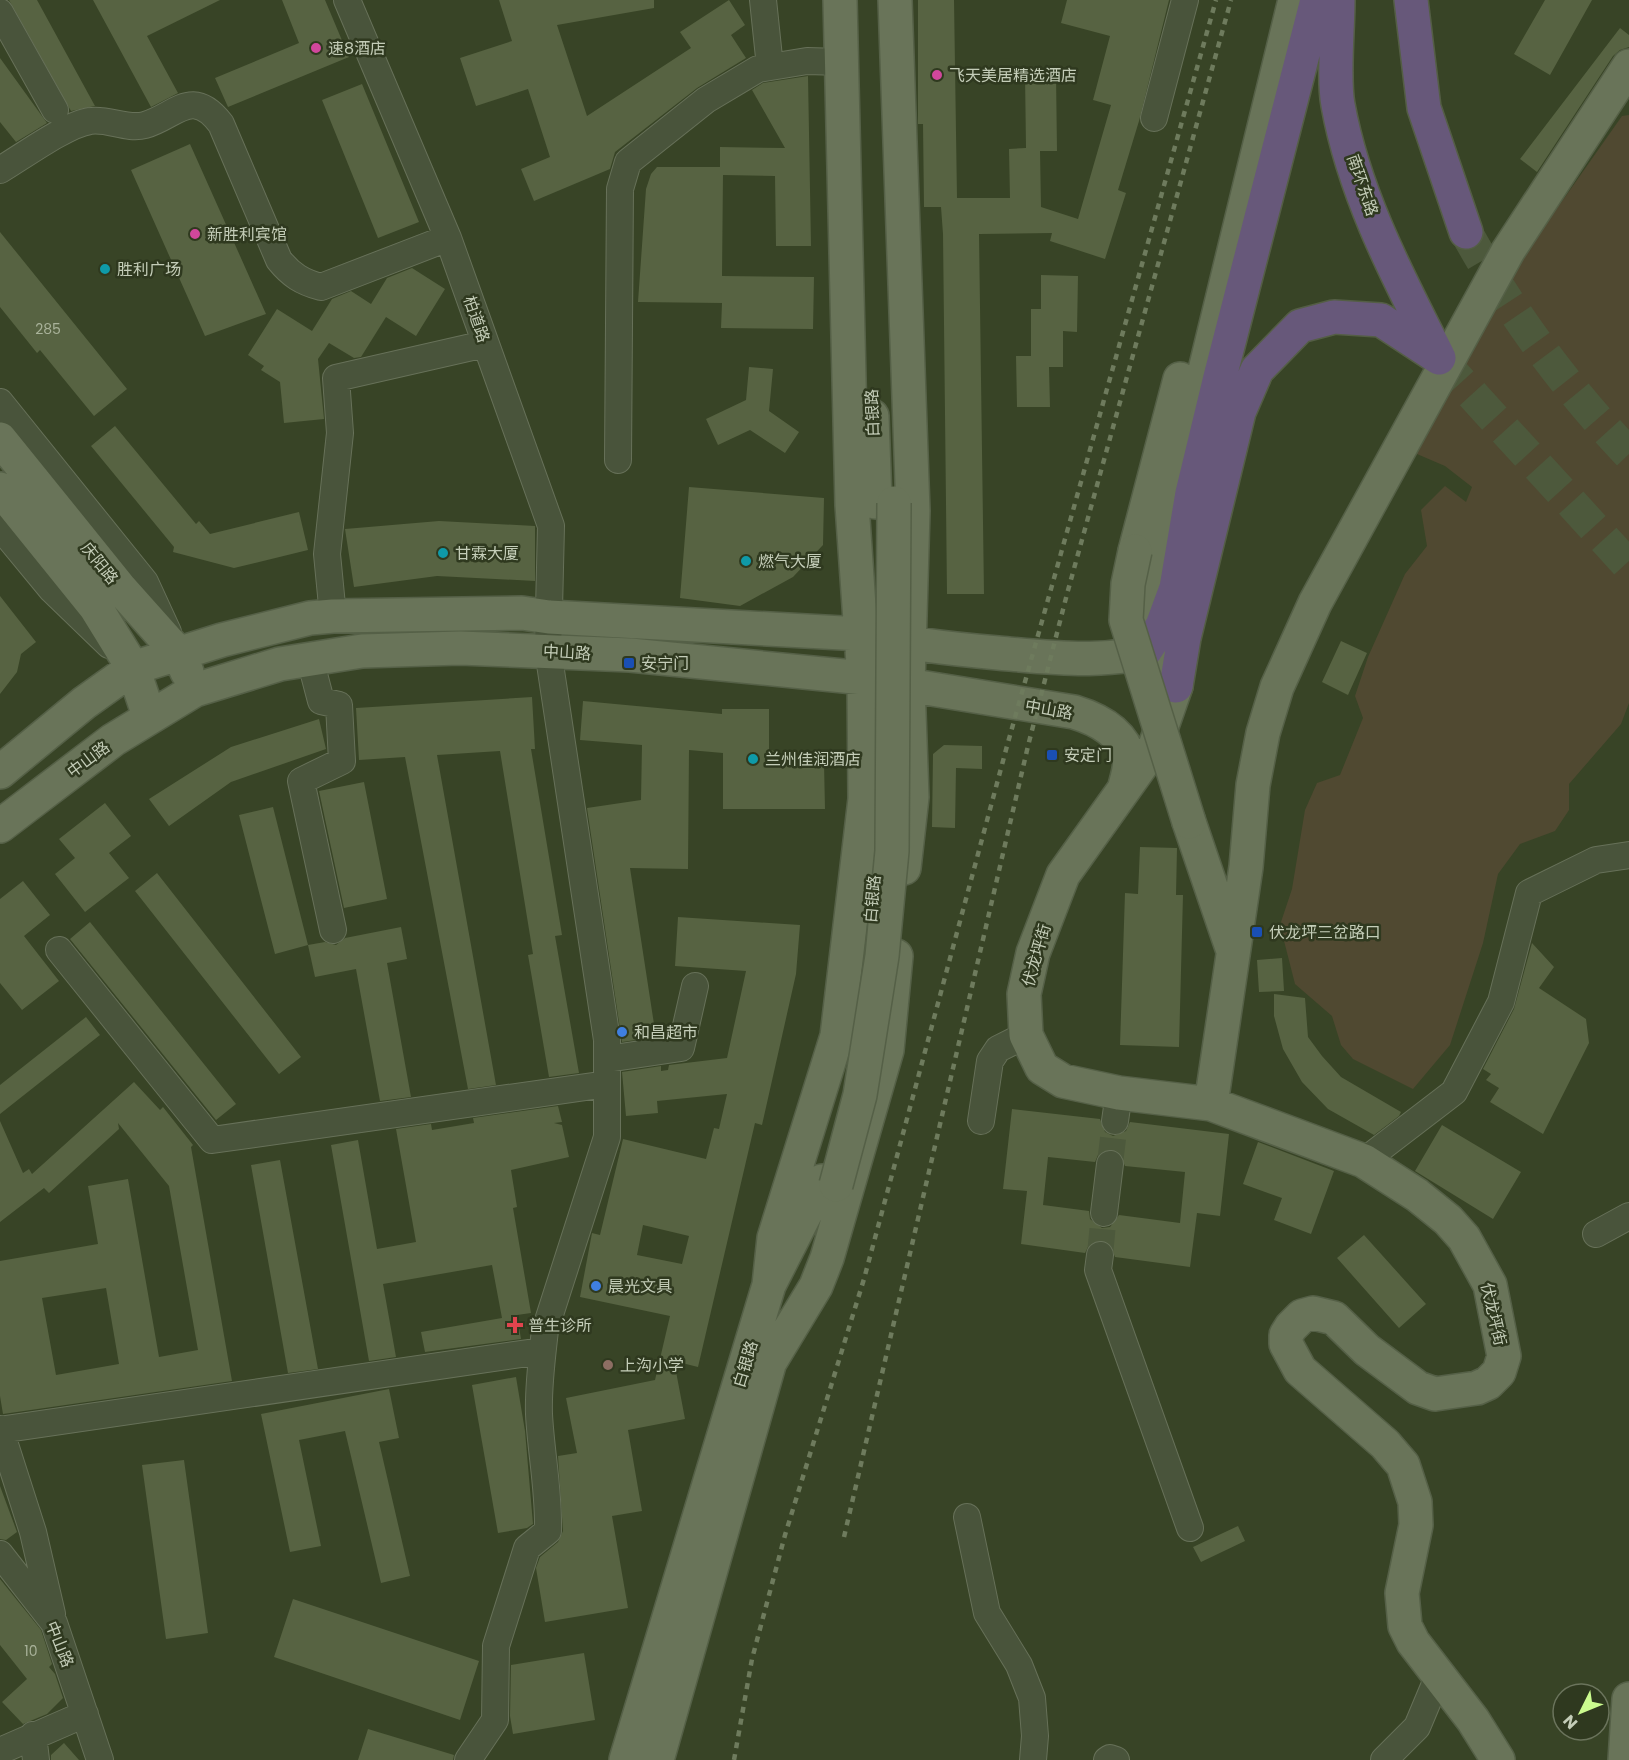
<svg xmlns="http://www.w3.org/2000/svg" width="1629" height="1760" viewBox="0 0 1629 1760" font-family="Poppins,'Noto Sans SC',sans-serif">
  <style>
    .green { fill: #504931 }
    .building { fill: #576342; fill-rule: evenodd }
    .lines { fill: none; stroke-linecap: round; stroke-linejoin: round }
    .minor-tunnel { stroke: #4d593c; stroke-width: 26; stroke-dasharray: 26 13; stroke-linecap: butt }
    .highway-tunnel { stroke: #4d593c; stroke-width: 33; stroke-dasharray: 33 16; stroke-linecap: butt }
    .minor-casing { stroke: #677159; stroke-width: 28 }
    .major-casing { stroke: #556047; stroke-width: 36 }
    .highway-casing { stroke: #545e45; stroke-width: 36 }
    .minor { stroke: #49543b; stroke-width: 26 }
    .major { stroke: #697459; stroke-width: 33 }
    .highway { stroke: #67587a; stroke-width: 33 }
    .rail { stroke: #6e7b5d; stroke-width: 4.5; stroke-dasharray: 6 6; stroke-linecap: butt }
    .major-bridge-casing { stroke: #556047; stroke-width: 36; stroke-linecap: butt }
    .major-bridge { stroke: #697459; stroke-width: 33 }
    .hotel-dot { fill: #d1479c; stroke: #2f391f; stroke-width: 2 }
    .culture-dot { fill: #0f9aa8; stroke: #2f391f; stroke-width: 2 }
    .transit-dot { fill: #1a4fb4; stroke: #2f391f; stroke-width: 2 }
    .shop-dot { fill: #3f7fe0; stroke: #2f391f; stroke-width: 2 }
    .health-dot { fill: #e0444e; stroke: #2f391f; stroke-width: 2 }
    .education-dot { fill: #8d6e63; stroke: #2f391f; stroke-width: 2 }
    .labels { text-anchor: middle; stroke-width: 5; stroke-linejoin: round; paint-order: stroke }
    .number-label { font-size: 14px; fill: #a9b29a }
    .poi-label { font-size: 16px; fill: #c4cdb8; stroke: #2f391f; text-anchor: start }
    .street-label { font-size: 16px; fill: #c4cdb8; stroke: #2f391f }
  </style>
  <rect width="100%" height="100%" fill="#384426"/>
  <path class="green" d="M1629 115V703L1621 724 1569 784V810L1555 831 1520 844 1498 874 1483 943 1450 1045 1413 1089 1353 1059 1341 1045 1332 1016 1295 984 1280 925 1292 889 1305 810 1317 783 1340 775 1363 718 1355 696 1368 657 1405 574 1427 546 1421 510 1445 486 1466 502 1472 487 1445 466 1410 451 1510 275 1622 116Z"/>
  <path class="building" d="M9 0H37L95 106 71 111Z
    M93 0H220L147 36 178 93 151 107Z
    M282 0H325L349 57 228 107 215 78 299 43Z
    M499 0H654V8L557 25 587 116 691 48 680 32 729 0 745 25 731 35 746 58 697 88 615 152 610 169 534 201 521 169 550 157 528 89 476 106 460 58 512 41Z
    M918 0H954L957 198H1010L1009 149 1026 148 1025 74H1056L1057 151H1040L1041 207 1078 219 1111 105 1093 100 1110 36 1061 23 1067 0H1169L1139 121 1118 190 1126 193 1105 259 1050 241 1052 233 979 234 984 594H947L943 234 941 207H924L923 124H918Z
    M1545 0H1592L1550 75 1514 54Z
    M1620 28 1629 35V47L1620 50 1613 56 1537 172 1520 159Z
    M0 58 47 123 16 142 0 122Z
    M808 76 811 246H776L775 176 723 175 722 276 814 277 813 329 721 328 722 303 638 302 646 189 651 174 657 167H720V147L785 148 752 90 763 83Z
    M362 84 419 222 378 238 322 100Z
    M190 144 266 314 205 336 131 170Z
    M0 232 127 389 94 416 40 350 37 353 0 307Z
    M412 268 445 289 416 336 386 317 361 357 354 358 329 343 318 359 324 419 284 423 280 382 261 370 264 366 248 355 277 309 312 331 332 299 351 291 371 304 387 278Z
    M1041 275 1078 276 1077 332 1063 331V367H1049L1050 407H1017L1016 356H1031V309H1041Z
    M749 367 773 369 769 411 799 432 785 453 750 430 718 445 706 419 746 400Z
    M115 426 196 524 199 521 210 534 299 512 308 550 234 568 173 552 174 547 91 446Z
    M689 487 824 498 823 545 793 577 740 606 680 598Z
    M439 521 535 526V581L437 576 354 587 345 529Z
    M0 596 36 642 21 654 17 672 0 694Z
    M1341 641 1367 653 1348 695 1322 682Z
    M532 697 535 749H531L562 935 555 936 579 1073 549 1077 528 955 533 954 500 751 437 755 496 1085 468 1089 405 757 359 760 356 708Z
    M583 701 722 714V709H769V749L780 754 788 763H824L825 809H723V753L689 750 688 869 630 868 656 1037 622 1042 587 808 641 800 642 745 580 740Z
    M319 719 326 749 231 782 169 826 149 799 231 747Z
    M944 745 982 746V769L956 768 955 828 932 827 933 754Z
    M364 782 387 899 344 908 319 791Z
    M105 803 131 836 109 853 129 878 85 912 55 874 75 858 59 839Z
    M273 807 308 945 275 954 239 815Z
    M1140 847 1177 848 1176 895H1183L1179 1047 1120 1045 1125 893 1138 894Z
    M157 873 301 1057 279 1074 135 891Z
    M23 881 50 915 24 936 59 981 22 1010 0 983V899Z
    M678 917 800 925 796 974 762 1125 755 1123 698 1367 674 1361 685 1419 628 1430 642 1511 612 1516 628 1608 545 1622 536 1568 540 1557 558 1542 563 1531 558 1456 577 1453 566 1398 655 1380 670 1316 580 1297 592 1233 600 1235 623 1139 706 1159 714 1128 719 1129 727 1094 657 1101 658 1113 626 1116 622 1072 661 1066V1071L668 1070 669 1065 727 1058 746 971 675 966ZM643 1225 689 1236 682 1264 637 1255Z
    M90 922 236 1104 216 1120 70 939Z
    M401 927 407 959 387 963 411 1097 380 1101 356 969 315 977 308 945 325 942 336 945 345 938Z
    M1532 943 1554 967 1539 988 1586 1019 1589 1043 1543 1134 1490 1102 1499 1088 1486 1080 1491 1074 1483 1069 1514 1009Z
    M1282 958 1284 991 1259 992 1257 960Z
    M1274 994 1305 998 1308 1037 1322 1056 1341 1077 1401 1112 1399 1116 1374 1135 1328 1109 1302 1082 1283 1049 1274 1016Z
    M86 1017 100 1035 0 1114V1085Z
    M134 1082 160 1110 163 1107 193 1145 191 1147 232 1381 3 1414 0 1396V1261L98 1244 88 1186 128 1179 159 1357 198 1350 169 1186 118 1123 119 1129 49 1193 44 1188 0 1222V1121L23 1173 29 1169 32 1174ZM106 1288 119 1364 56 1375 42 1298Z
    M558 1106 562 1122 554 1123 562 1125 569 1157 511 1170 517 1207 513 1208 531 1313 517 1315 521 1339 425 1352 421 1332 502 1318 492 1265 383 1284 396 1357 369 1361 331 1145 358 1140 377 1249 416 1242 396 1129 431 1124 432 1130 474 1123 473 1118Z
    M1012 1109 1100 1119 1105 1132 1113 1136 1126 1131 1130 1122 1229 1134 1220 1216 1197 1213 1190 1267 1115 1257 1110 1244 1101 1240 1089 1245 1085 1253 1021 1244 1027 1191 1003 1189ZM1111 1149 1119 1152 1125 1166 1185 1172 1180 1223 1119 1215 1110 1227 1102 1228 1090 1219 1089 1211 1043 1205 1048 1157 1095 1162 1098 1155Z
    M1442 1125 1521 1172 1493 1219 1415 1171Z
    M1258 1142 1334 1171 1311 1234 1274 1220 1282 1198 1243 1184Z
    M280 1160 318 1369 288 1373 251 1165Z
    M1364 1235 1426 1304 1399 1328 1337 1258Z
    M516 1377 525 1431 533 1524 527 1528 498 1533 472 1385Z
    M389 1389 399 1438 379 1442 410 1576 381 1583 345 1431 299 1440 321 1546 290 1552 261 1414Z
    M184 1460 208 1633 166 1639 142 1465Z
    M0 1486 17 1532 6 1540 0 1539Z
    M1238 1526 1245 1541 1201 1562 1193 1547Z
    M0 1579 41 1630 52 1664 49 1667 55 1674 63 1698 47 1714 23 1724 2 1702 27 1679 0 1645Z
    M293 1599 479 1661 460 1720 274 1657Z
    M584 1653 595 1720 513 1734 510 1716 511 1665Z
    M368 1729 454 1755 453 1760H358Z
    M64 1743 79 1760H51V1755Z"/>
  <g class="lines">
    <path class="minor-tunnel" d="M1110 1164 1115 1121
      M1100 1255 1104 1213"/>
    <path class="highway-tunnel" d="M1466 232C1510 312 1566 388 1629 454
      M1439 358 1629 566"/>
    <g class="minor-casing">
      <path id="minor" d="M347 0 448 238 551 526 548 651 607 1040V1137L545 1330C542 1358 538 1386 539 1414 541 1453 549 1491 548 1531L527 1548 496 1646 495 1720 468 1760
        M763 0 770 67
        M0 12 55 110
        M1154 118 1185 0
        M0 170C22 157 67 124 90 121 108 118 127 130 145 125 176 116 192 86 221 124L279 260C291 275 302 282 321 287L448 238
        M0 402 145 582 168 632
        M618 460 620 189 628 162 706 100 758 69 807 61 841 62
        M0 527 52 590 109 645
        M333 616 327 554 340 433 336 378 485 344
        M310 659 321 701 339 705 342 761 301 781 333 930
        M59 950 212 1140 607 1084
        M607 1059 681 1048 695 986
        M981 1121 990 1061 998 1049 1026 1035
        M1115 1121 1119 1093
        M1364 1161 1454 1092 1501 1002 1529 893 1596 860 1629 855
        M1104 1213 1110 1164
        M1596 1234 1629 1216
        M1100 1255 1098 1270 1190 1528
        M0 1429 33 1532 52 1614
        M0 1430 542 1351
        M967 1517 987 1613 1019 1665 1032 1698 1035 1736 1033 1760
        M0 1554 54 1623 100 1760
        M33 1735 36 1760
        M0 1751 85 1714
        M1107 1760 1110 1758 1116 1760
        M1384 1760 1417 1727 1438 1677"/>
    </g>
    <g class="major-casing">
      <path id="major" d="M895 0 913 511 908 685 912 797 904 868
        M872 416 875 502
        M0 439 121 589 179 654 187 672
        M0 489 96 608 133 668 149 716
        M1135 551 1180 379
        M1143 654V625L1295 0
        M0 772 84 703 133 668 222 640 310 618 333 616 522 613 549 617 861 634C906 644 951 649 998 653 1055 658 1112 665 1167 646L1174 653 1176 686 1155 746 1063 875 1033 953 1024 994 1026 1035 1042 1068 1063 1081 1119 1093 1211 1104 1364 1161 1417 1195 1448 1220 1464 1238 1490 1285 1504 1356 1499 1372 1488 1383 1477 1388 1435 1394 1418 1388 1367 1350 1334 1318 1313 1313 1302 1316 1291 1327 1286 1335V1344L1300 1370 1385 1444 1403 1465 1415 1502 1416 1525 1402 1593 1405 1626 1413 1642 1473 1720 1498 1760
        M1189 822 1232 948
        M0 826 113 740 195 690 280 664 362 651 460 648 630 655 864 678 1074 712C1097 719 1123 732 1129 758 1131 766 1127 778 1125 786
        M1211 1104 1246 867 1253 785 1263 733 1277 687 1315 603 1508 251 1629 66
        M769 1285 774 1238 837 1036 865 799 864 678 852 505 840 0
        M770 1362 816 1286 827 1258 887 1050 896 956
        M626 1760 769 1285 822 1181
        M657 1760 776 1340
        M1625 1760 1629 1699"/>
    </g>
    <g class="highway-casing">
      <path id="highway" d="M1338 0C1338 30 1333 78 1338 105 1354 194 1398 277 1438 356
        M1411 0 1424 108 1466 232
        M1143 654 1162 626 1176 588 1192 493 1220 377 1317 0
        M1176 686 1184 638 1239 412 1257 370 1300 326 1334 317 1381 320 1439 358"/>
    </g>
    <use href="#minor" class="minor"/>
    <use href="#major" class="major"/>
    <use href="#highway" class="highway"/>
    <path class="rail" d="M844 1537 1028 746 1067 594 1231 0
      M734 1760 752 1659 785 1535 864 1279 1007 746 1216 0"/>
    <g class="major-bridge-casing">
      <path id="major-bridge" d="M1135 551 1128 584 1126 620 1189 822
        M836 1185 860 1095 882 956 892 851 894 503"/>
    </g>
    <use href="#major-bridge" class="major-bridge"/>
  </g>
  <g class="hotel-dot">
    <circle cx="316" cy="48" r="6"/>
    <circle cx="937" cy="75" r="6"/>
    <circle cx="195" cy="234" r="6"/>
  </g>
  <g class="culture-dot">
    <circle cx="105" cy="269" r="6"/>
    <circle cx="443" cy="553" r="6"/>
    <circle cx="746" cy="561" r="6"/>
    <circle cx="753" cy="759" r="6"/>
  </g>
  <g class="transit-dot">
    <rect x="623" y="657" width="12" height="12" rx="3"/>
    <rect x="1046" y="749" width="12" height="12" rx="3"/>
    <rect x="1251" y="926" width="12" height="12" rx="3"/>
  </g>
  <g class="shop-dot">
    <circle cx="622" cy="1032" r="6"/>
    <circle cx="596" cy="1286" r="6"/>
  </g>
  <path class="health-dot" d="M512 1316h6v6h6v6h-6v6h-6v-6h-6v-6h6z"/>
  <circle class="education-dot" cx="608" cy="1365" r="6"/>
  <g class="labels">
    <g class="number-label">
      <text x="48" y="334">285</text>
      <text x="31" y="1656">10</text>
    </g>
    <g class="poi-label">
      <text x="328" y="54">速8酒店</text>
      <text x="949" y="81">飞天美居精选酒店</text>
      <text x="207" y="240">新胜利宾馆</text>
      <text x="117" y="275">胜利广场</text>
      <text x="455" y="559">甘霖大厦</text>
      <text x="758" y="567">燃气大厦</text>
      <text x="641" y="669">安宁门</text>
      <text x="1064" y="761">安定门</text>
      <text x="765" y="765">兰州佳润酒店</text>
      <text x="1269" y="938">伏龙坪三岔路口</text>
      <text x="634" y="1038">和昌超市</text>
      <text x="608" y="1292">晨光文具</text>
      <text x="528" y="1331">普生诊所</text>
      <text x="620" y="1371">上沟小学</text>
    </g>
    <g class="street-label">
      <text transform="translate(1363 185) rotate(71)" y="6">南环东路</text>
      <text transform="translate(477 319) rotate(71)" y="6">柏道路</text>
      <text transform="translate(872 413) rotate(-92)" y="6">白银路</text>
      <text transform="translate(100 563) rotate(51)" y="6">庆阳路</text>
      <text transform="translate(567 652) rotate(3)" y="6">中山路</text>
      <text transform="translate(1049 709) rotate(10)" y="6">中山路</text>
      <text transform="translate(88 759) rotate(-37)" y="6">中山路</text>
      <text transform="translate(872 899) rotate(-85)" y="6">白银路</text>
      <text transform="translate(1036 955) rotate(-74)" y="6">伏龙坪街</text>
      <text transform="translate(1494 1314) rotate(77)" y="6">伏龙坪街</text>
      <text transform="translate(745 1364) rotate(-73)" y="6">白银路</text>
      <text transform="translate(60 1644) rotate(68)" y="6">中山路</text>
    </g>
  </g>
  <g transform="translate(1581 1712) rotate(227)"><circle r="28" fill="#2f391f" stroke="#6b745c" stroke-width="1.5"/>
  <path d="M0-4.5L10 22L0 15L-10 22Z" fill="#ccfc8f"/>
  <text y="-9" font-size="16" font-weight="bold" text-anchor="middle" fill="#c4cdb8">N</text>
  </g>
</svg>
